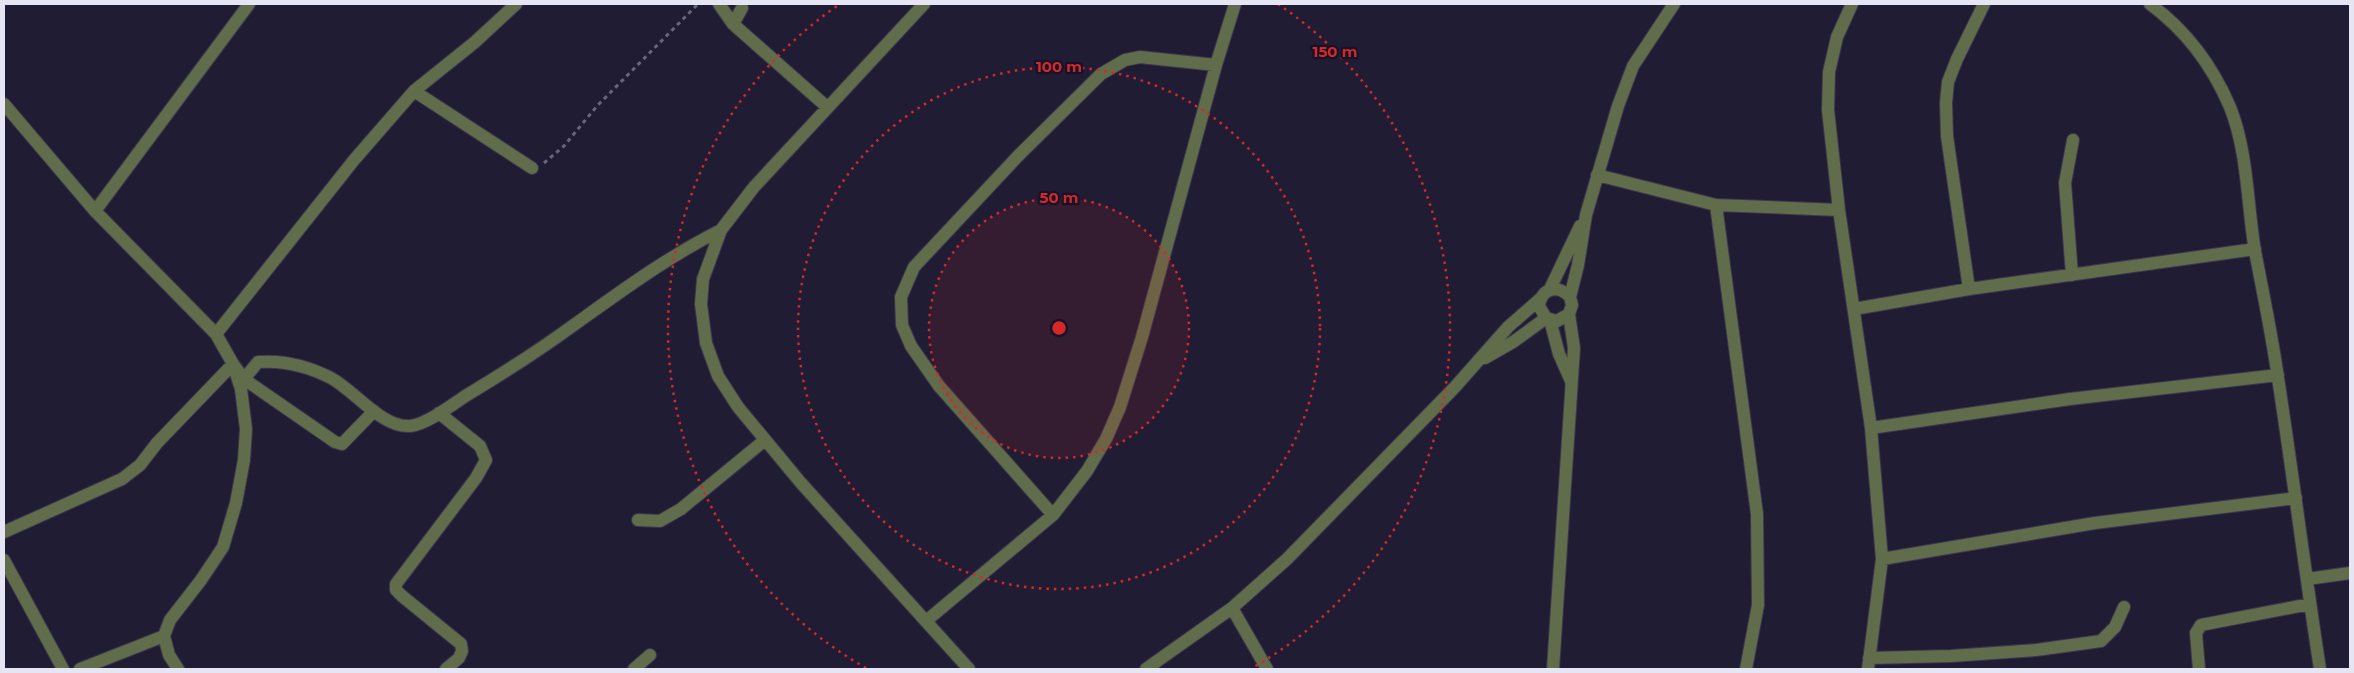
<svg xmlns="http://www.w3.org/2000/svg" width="2354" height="673" viewBox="0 0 2354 673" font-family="Montserrat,sans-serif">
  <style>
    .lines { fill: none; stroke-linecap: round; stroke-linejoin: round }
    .minor-casing { stroke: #3b384e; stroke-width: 14 }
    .path { stroke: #69667a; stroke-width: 3; stroke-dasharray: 4 4; stroke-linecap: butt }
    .minor { stroke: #616c4b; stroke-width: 12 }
    .ring { fill: none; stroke: #d62828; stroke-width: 2.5; stroke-dasharray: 2.5 5 }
    .centre { fill: #d62828; stroke: #161329; stroke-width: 2.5 }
    .ring-label { font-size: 15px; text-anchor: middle; font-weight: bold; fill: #d62828; stroke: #161329; stroke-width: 4.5; stroke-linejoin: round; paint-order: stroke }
  </style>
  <rect width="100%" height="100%" fill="#1f1c33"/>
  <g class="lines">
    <g class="minor-casing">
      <path id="minor" d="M719 4 733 24
        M924 4 754 187 721 230 703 279 701 304 706 343 718 376 738 407 801 483 969 669
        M1852 4 1837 37 1829 72 1828 110 1839 210 1871 428 1882 559 1868 669
        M2150 4C2187 31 2212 65 2230 107 2248 152 2247 204 2255 251 2263 293 2272 335 2278 378 2293 475 2305 572 2320 669
        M742 8 733 24 827 107
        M414 91 532 168
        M4 104 95 211 216 334 233 364 241 389 246 429 244 460 236 503 223 547 201 580 170 620 164 636 80 669
        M1597 175 1716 205 1839 210
        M1716 205 1757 514 1758 605 1746 669
        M95 211 249 4
        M2072 275 2065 183 2073 140
        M1550 289 1580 226
        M1969 289 1947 136 1946 103 1948 82 1957 59 1984 4
        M1570 297 1578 265 1586 215 1618 106 1633 66 1674 4
        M1854 309 1969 289 2255 249
        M1550 320 1559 354 1571 381
        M216 334 354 160 414 91 475 42 516 4
        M1485 358 1513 342 1546 318
        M244 379 258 362C284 360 308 366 331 378 355 391 382 428 410 426 426 425 453 404 467 395 502 374 538 351 571 327 620 292 667 257 721 230
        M439 413 480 446 486 460 476 478 396 584V590L402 596 461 644 462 651 459 658 446 669
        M1871 428 2070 399 2278 375
        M1053 515 939 386 911 346 902 325 901 297 914 267 1018 156 1101 74 1125 60 1140 57 1216 65
        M638 520 660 521 681 509 765 440
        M4 532 122 479 140 465 157 443 233 364 244 379 335 442 342 444 374 411
        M1882 559 2095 523 2296 498
        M4 560 63 669
        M2307 579 2350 573
        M1232 608 1267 669
        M926 621 1053 515 1087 471 1106 439 1120 407 1142 337 1216 65 1235 4
        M164 636 169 655 178 669
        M1869 658 1951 656 2036 650 2101 641 2115 627 2124 607
        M634 669 650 655
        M1146 669 1232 608 1287 559 1455 387 1508 327 1540 299
        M1553 669 1574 348 1569 314 1572 305 1570 297C1558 284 1541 288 1539 306L1546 318 1557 321 1569 314
        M2199 669 2196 633 2201 625 2310 604"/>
    </g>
    <path class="path" d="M544 163 564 146 597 106 698 4"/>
    <use href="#minor" class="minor"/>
  </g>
  <circle cx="1059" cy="328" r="130" fill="#d62828" fill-opacity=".12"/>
  <g class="ring">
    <circle cx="1059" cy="328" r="130"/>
    <circle cx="1059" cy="328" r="261"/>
    <path d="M866 668A391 391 0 0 1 840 4M1278 4A391 391 0 0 1 1252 668"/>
  </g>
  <circle cx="1059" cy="328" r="8" class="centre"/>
  <g class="ring-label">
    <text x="1335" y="57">150 m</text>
    <text x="1059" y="72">100 m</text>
    <text x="1059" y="203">50 m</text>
  </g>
  <rect width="2354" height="673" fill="none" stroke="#e6e5f4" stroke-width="10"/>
</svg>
